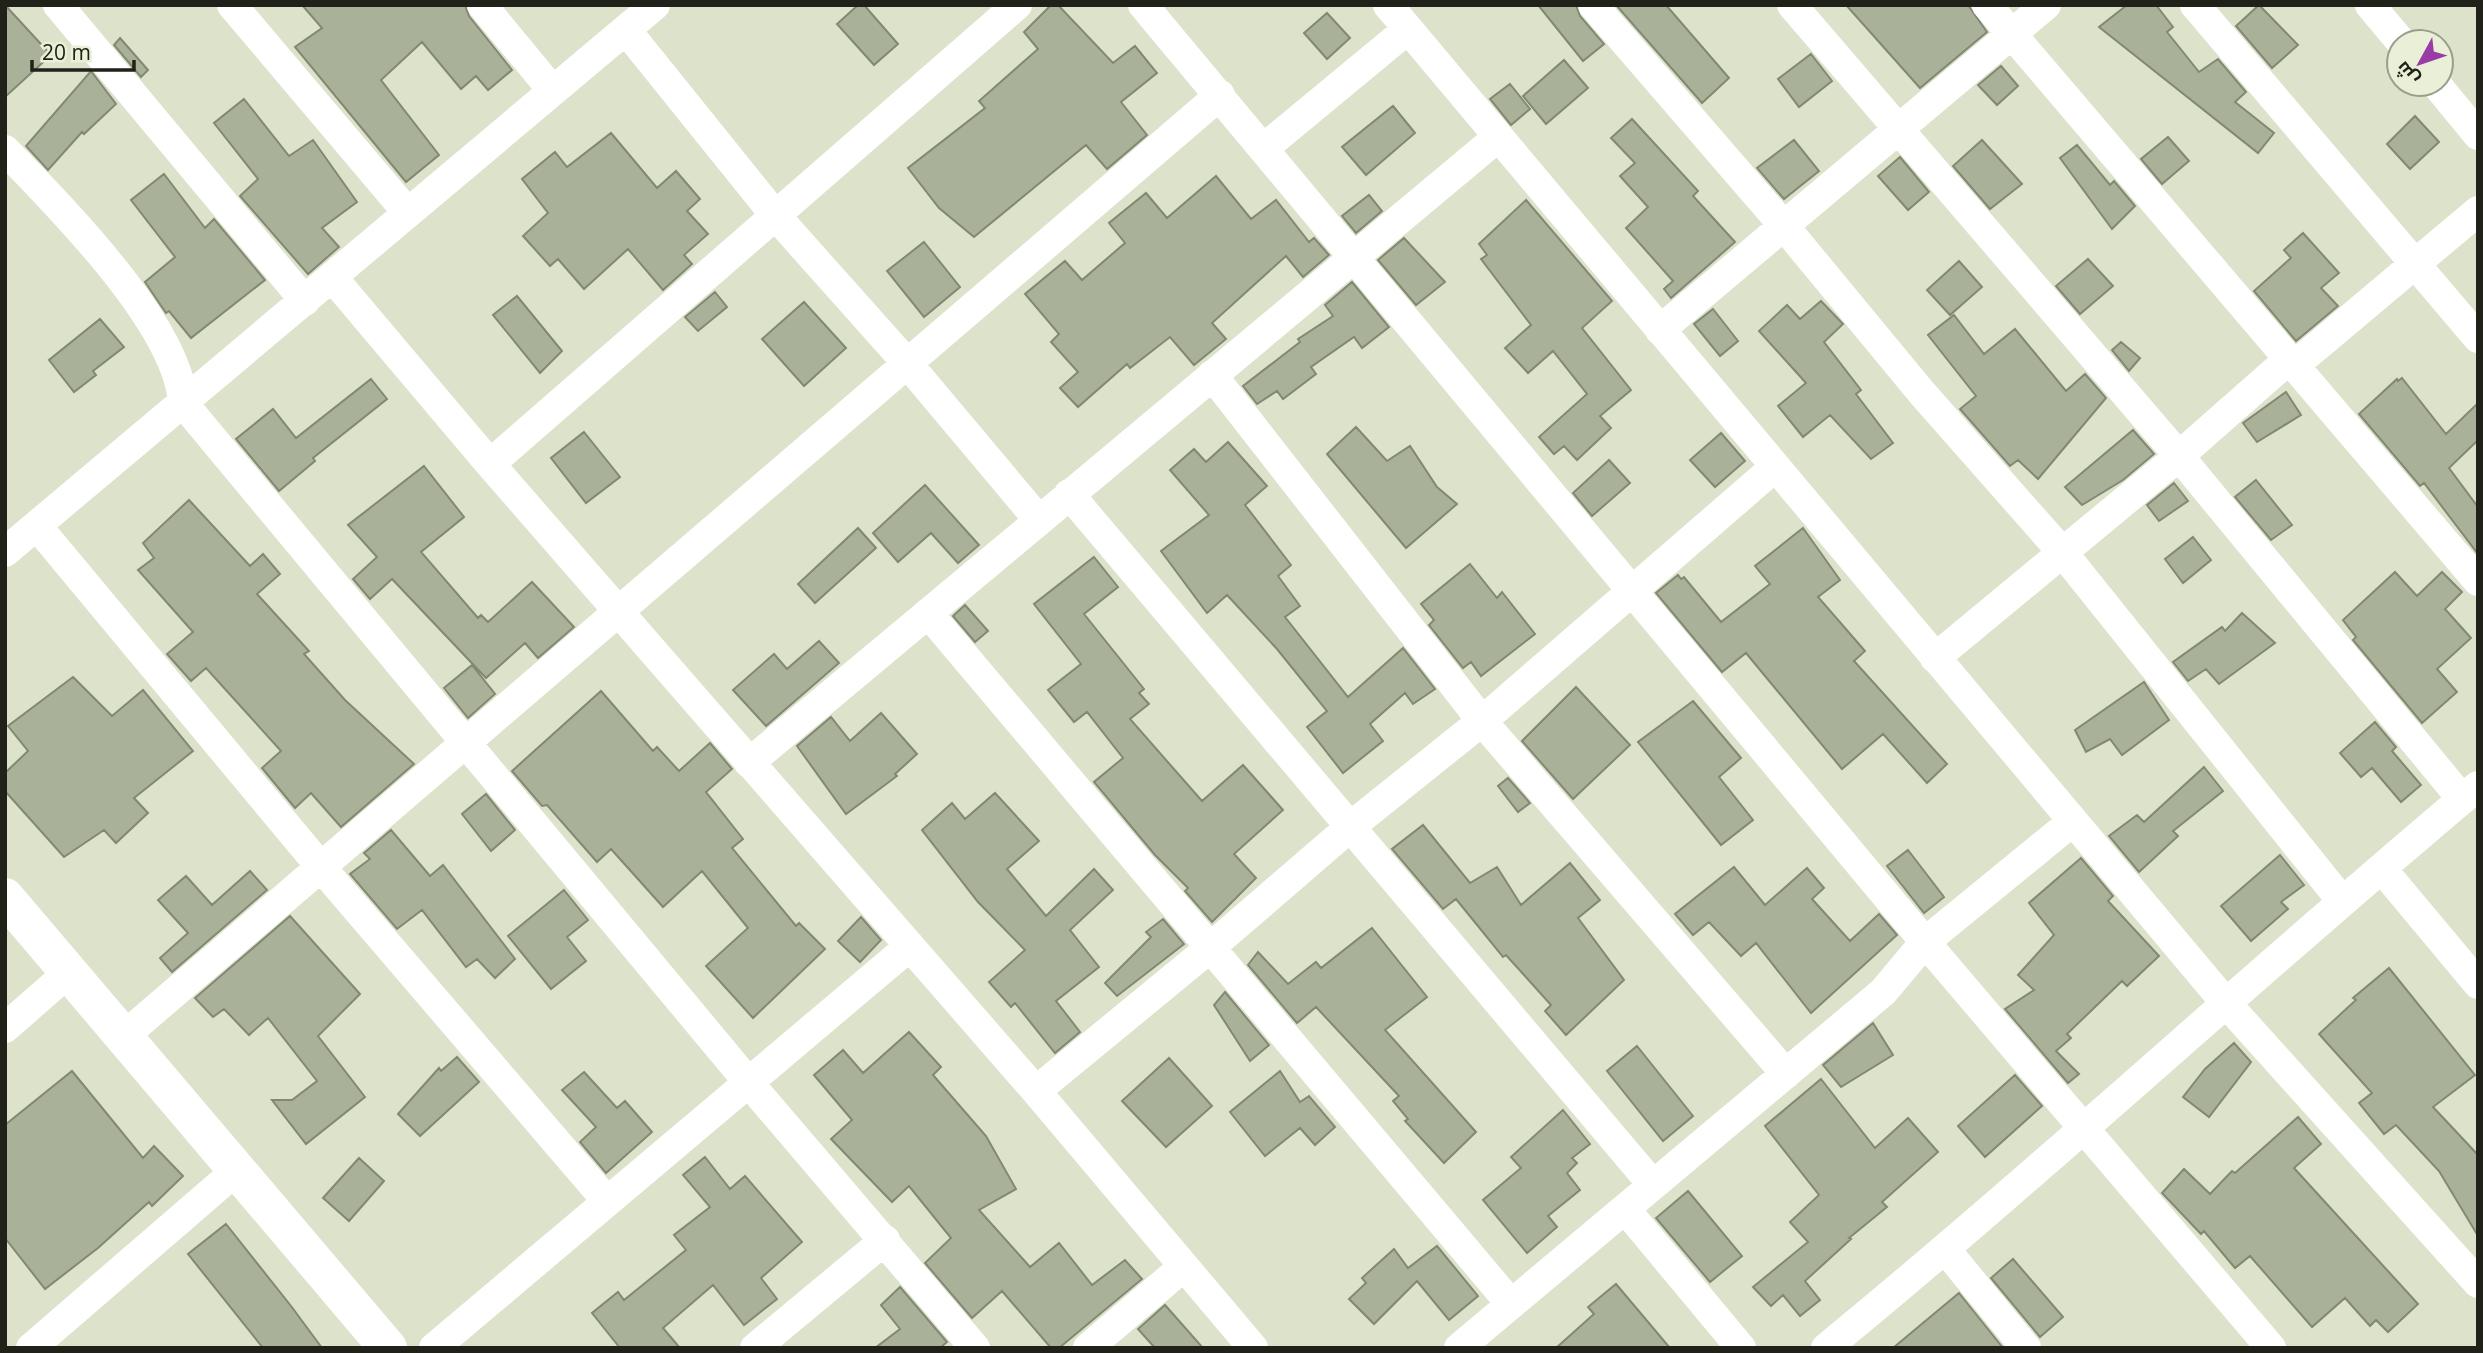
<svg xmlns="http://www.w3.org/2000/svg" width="2483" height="1353" viewBox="0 0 2483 1353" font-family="'Open Sans',Cairo,sans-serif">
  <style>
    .building { fill: #aab199; stroke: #828972; stroke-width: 2 }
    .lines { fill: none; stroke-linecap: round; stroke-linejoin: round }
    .minor { stroke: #fff; stroke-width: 30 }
    .tertiary { stroke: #fff; stroke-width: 38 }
  </style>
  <rect width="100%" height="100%" fill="#dce3ca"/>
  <path class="building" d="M5 5 51 55 5 97Z
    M302 5H465L469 16 512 70 488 90 476 76 461 89 422 42 381 80 439 155 406 182 295 47 322 28Z
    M858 5H864L898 44 874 65 837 24Z
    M1051 5H1058L1113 63 1135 46 1157 73 1121 102 1147 135 1107 169 1086 145 974 237 939 208 908 168 985 108 979 101 1038 49 1024 32Z
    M1538 5H1576L1580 16 1604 44 1583 61Z
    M1616 5H1666L1729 78 1702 103Z
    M1846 5H1968L1987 32 1920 88Z
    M2127 5H2156L2173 27 2167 32 2199 72 2218 59 2246 92 2235 102 2274 133 2258 153 2099 27Z
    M2259 5 2298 45 2272 68 2236 26Z
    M1327 13 1350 38 1327 59 1304 33Z
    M120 38 148 70 141 77 114 45Z
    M1811 54 1832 81 1799 107 1778 79Z
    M1564 60 1588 88 1546 124 1523 96Z
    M2001 66 2018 86 1997 105 1978 85Z
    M91 71 116 104 84 134 82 132 48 170 26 146Z
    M1510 84 1530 109 1511 125 1490 99Z
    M244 99 289 156 313 140 357 202 322 228 339 247 308 274 240 196 258 179 214 123Z
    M1393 106 1415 133 1366 175 1342 147Z
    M2415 116 2439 142 2410 169 2387 144Z
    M1632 119 1698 191 1693 196 1735 242 1671 298 1664 289 1673 281 1626 228 1648 207 1620 176 1635 163 1611 138Z
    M611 133 657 188 676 171 700 199 687 211 708 234 684 255 692 264 663 290 628 249 584 289 558 259 550 266 523 236 548 213 522 179 555 152 567 167Z
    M2168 137 2189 161 2162 184 2141 159Z
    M1794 140 1819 171 1784 199 1757 168Z
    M1982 140 2022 184 1990 209 1953 166Z
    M2077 145 2110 185 2114 181 2135 206 2112 229 2060 158Z
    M1900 157 1929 192 1908 210 1878 176Z
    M164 174 205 228 214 219 265 280 191 338 169 311 166 313 145 282 175 257 131 200Z
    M1216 176 1251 219 1276 200 1309 242 1314 238 1329 255 1303 277 1286 256 1212 323 1226 339 1194 365 1170 337 1130 368 1127 364 1078 407 1060 388 1078 372 1051 342 1059 334 1025 294 1065 261 1082 280 1125 243 1109 223 1146 193 1167 218Z
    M1369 195 1382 211 1356 233 1342 216Z
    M1526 200 1612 301 1582 328 1631 390 1600 416 1611 428 1577 460 1564 446 1554 454 1539 437 1587 394 1553 351 1528 373 1505 348 1531 325 1481 259 1487 255 1479 244Z
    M2303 233 2339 273 2321 288 2338 306 2296 341 2254 291 2291 258 2284 250Z
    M1404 238 1445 282 1416 305 1378 260Z
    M924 242 960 287 924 317 887 271Z
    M2088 259 2113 286 2080 314 2056 286Z
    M1959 261 1982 287 1950 315 1927 290Z
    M1352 282 1389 327 1362 348 1354 337 1311 367 1316 374 1283 399 1277 391 1257 404 1243 386 1300 342 1298 339 1333 316 1325 305Z
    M715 292 727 307 698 331 685 317Z
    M517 296 562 351 540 373 493 315Z
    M1821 301 1843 324 1824 342 1861 390 1856 394 1893 443 1871 459 1830 415 1803 437 1778 406 1806 383 1759 331 1787 305 1800 319Z
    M804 302 846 348 804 386 762 339Z
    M1713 309 1738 341 1720 356 1694 324Z
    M1954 315 1984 354 2015 329 2066 391 2085 374 2106 398 2038 479 2018 460 2010 466 1960 409 1976 396 1928 335Z
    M100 319 124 347 93 371 96 375 74 392 49 360Z
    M2121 342 2140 358 2129 371 2112 350Z
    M2402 378 2446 434 2478 403V440L2449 468 2478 507V554L2424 483 2420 486 2359 414 2397 379 2398 381Z
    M371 379 387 399 313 458 315 461 279 491 236 439 273 409 296 438Z
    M2286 392 2301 415 2257 442 2243 423Z
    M1356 427 1387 461 1410 446 1437 487 1457 504 1406 548 1327 454Z
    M2133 430 2154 454 2123 480 2082 505 2065 487Z
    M584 432 620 477 586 503 551 458Z
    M1721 433 1745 461 1715 487 1690 460Z
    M1228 442 1267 486 1245 505 1291 565 1278 576 1300 606 1285 617 1348 697 1403 648 1435 689 1413 704 1405 693 1370 724 1383 741 1343 773 1307 727 1327 711 1277 649 1227 595 1207 613 1161 551 1209 515 1170 470 1194 449 1206 462Z
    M1609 460 1630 483 1592 516 1573 493Z
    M424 466 464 517 421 552 478 618 481 615 488 622 532 582 574 627 538 658 525 643 486 678 392 579 370 599 353 579 377 557 348 525Z
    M2256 480 2292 525 2271 540 2235 497Z
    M2174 483 2188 501 2159 521 2147 505Z
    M925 485 979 545 958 563 931 533 898 562 873 533Z
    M189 500 250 566 263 554 280 574 257 594 309 651 304 654 345 700 414 764 341 827 311 793 295 808 262 768 281 751 206 668 191 681 167 654 193 632 138 570 154 558 143 543Z
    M858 528 876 548 815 603 798 584Z
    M1803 528 1840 580 1818 597 1865 651 1854 661 1947 764 1927 783 1883 734 1842 769 1746 653 1722 672 1656 593 1678 575 1681 579 1684 577 1721 622 1770 584 1755 566Z
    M2193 537 2211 560 2183 583 2165 559Z
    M1094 557 1118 587 1084 614 1144 689 1139 693 1149 704 1130 719 1202 801 1243 765 1283 810 1234 854 1256 878 1212 922 1185 891 1188 888 1155 855 1094 782 1123 758 1087 712 1074 722 1048 690 1081 664 1034 604Z
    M1470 564 1497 598 1502 592 1535 634 1481 676 1471 662 1463 668 1429 625 1434 620 1421 604Z
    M2395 572 2417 596 2442 572 2462 592 2445 609 2471 638 2437 669 2457 692 2422 723 2353 640 2356 637 2343 620Z
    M965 605 988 631 975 642 953 616Z
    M2242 613 2275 643 2219 684 2206 669 2188 681 2173 662 2222 627 2225 631Z
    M819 641 839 663 766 726 733 690 774 654 787 669Z
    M472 665 495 694 468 718 444 688Z
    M73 677 112 716 143 690 193 751 134 798 148 813 116 843 104 830 64 857 5 791V773L28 751 8 726Z
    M2144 682 2169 720 2122 755 2110 739 2086 752 2075 730Z
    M1576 687 1630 745 1573 799 1522 741Z
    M601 691 653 751 657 747 679 771 710 743 732 769 706 792 743 839 732 848 796 926 799 923 825 949 753 1018 706 966 748 928 702 871 663 907 611 849 597 862 547 805 542 806 512 771Z
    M1693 701 1741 758 1719 777 1753 820 1721 845 1638 742Z
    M881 713 917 754 895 774 897 776 846 814 797 746 831 717 850 741Z
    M2375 722 2396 747 2392 751 2421 785 2401 802 2372 768 2361 777 2340 753Z
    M2204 767 2223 791 2173 831 2178 836 2139 872 2109 836 2137 815 2144 822Z
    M1508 778 1530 803 1518 812 1498 786Z
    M995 793 1039 841 1007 869 1046 916 1094 869 1113 890 1070 930 1099 967 1056 1001 1080 1032 1055 1053 1015 1003 1011 1007 989 982 1025 950 978 902 922 830 952 803 965 819Z
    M486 794 515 830 491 851 462 814Z
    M1423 825 1470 883 1497 867 1521 905 1570 863 1600 900 1578 918 1624 980 1566 1035 1545 1011 1551 1005 1506 955 1503 957 1456 899 1443 909 1392 849Z
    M391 830 430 876 443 865 515 959 495 978 477 959 466 967 422 910 397 929 350 874 370 859 364 853Z
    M1908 850 1944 897 1924 913 1887 866Z
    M2280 855 2304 885 2281 902 2288 909 2251 941 2221 906Z
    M2081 858 2113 896 2108 901 2159 956 2127 986 2122 981 2067 1034 2071 1038 2056 1051 2079 1074 2068 1083 2005 1009 2034 990 2018 975 2054 935 2029 903Z
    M1734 867 1765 905 1807 868 1824 888 1812 899 1850 941 1879 914 1897 935 1811 1013 1756 943 1741 956 1709 922 1693 935 1675 914Z
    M250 871 267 890 172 972 160 958 188 933 158 900 186 876 212 905Z
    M564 890 588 920 567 937 586 961 551 989 508 936Z
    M290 916 360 994 318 1036 365 1097 306 1144 272 1100H292L317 1081 268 1018 249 1035 224 1009 213 1017 195 998Z
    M861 917 881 940 860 962 838 941Z
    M1163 919 1184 944 1117 996 1105 983 1151 937 1146 932Z
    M1372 928 1427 997 1385 1030 1476 1132 1444 1163 1405 1121 1408 1119 1393 1101 1399 1096 1316 1007 1297 1023 1248 965 1258 952 1288 984 1316 962 1321 968Z
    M2389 968 2475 1075 2433 1107 2478 1155V1236L2439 1171 2396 1125 2384 1134 2359 1103 2372 1093 2319 1034 2356 1000 2353 998Z
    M1225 992 1269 1045 1250 1061 1214 1005Z
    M1873 1023 1893 1055 1841 1087 1823 1065Z
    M909 1032 941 1067 933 1075 986 1136 1016 1189 979 1210 1030 1267 1059 1243 1092 1285 1125 1260 1142 1279 1059 1348H1051L1002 1291 972 1318 925 1263 951 1238 909 1186 892 1202 831 1139 852 1120 814 1075 843 1050 863 1073Z
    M2234 1043 2251 1062 2209 1117 2183 1097 2205 1069Z
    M1637 1046 1693 1116 1663 1141 1607 1071Z
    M457 1057 479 1082 420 1136 398 1114 439 1068 441 1071Z
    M1169 1058 1212 1106 1166 1147 1122 1101Z
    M72 1071 143 1158 154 1146 183 1176 152 1206 149 1202 98 1248 45 1289 5 1238V1125Z
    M1280 1071 1300 1102 1309 1096 1335 1127 1315 1145 1300 1128 1265 1156 1230 1112Z
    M584 1072 617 1108 625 1101 652 1132 606 1173 580 1142 596 1127 562 1090Z
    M2015 1075 2042 1106 1985 1157 1958 1126Z
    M1821 1079 1875 1148 1908 1118 1938 1152 1882 1202 1887 1207 1849 1238 1851 1239 1805 1281 1820 1300 1800 1316 1783 1295 1771 1306 1753 1287 1808 1242 1790 1222 1819 1195 1765 1126Z
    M1563 1110 1590 1144 1572 1158 1577 1163 1567 1173 1580 1190 1548 1216 1557 1227 1527 1253 1483 1200 1521 1168 1511 1157Z
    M2298 1117 2321 1144 2294 1168 2418 1304 2388 1332 2376 1320 2370 1326 2345 1298 2312 1327 2250 1256 2235 1268 2204 1231 2201 1234 2162 1193 2184 1169 2210 1194 2232 1171 2235 1173Z
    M705 1157 730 1189 745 1176 802 1242 761 1278 777 1299 744 1325 713 1285 663 1328 680 1348H620L592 1313 618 1292 624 1300 686 1250 674 1235 710 1207 683 1175Z
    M359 1158 384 1181 349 1221 323 1198Z
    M1688 1191 1742 1256 1710 1282 1656 1218Z
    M226 1224 291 1306 322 1348H263L188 1254Z
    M1437 1246 1478 1296 1449 1320 1417 1281 1374 1324 1349 1299 1366 1283 1362 1278 1394 1249 1408 1268Z
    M2013 1259 2063 1317 2040 1337 1991 1278Z
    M1616 1284 1670 1348H1556L1594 1314 1588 1307Z
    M900 1287 947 1342 940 1348H875L900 1329 881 1305Z
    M1959 1293 2003 1348H1893Z
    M1165 1305 1203 1348H1155L1138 1329Z"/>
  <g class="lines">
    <path class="minor" d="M58 5 305 301
      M232 5 408 213
      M482 5 553 91
      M1143 5 1925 942 2271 1348
      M1388 5 2225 1002 2478 1283
      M1593 5 1784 226 1922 393 2063 553 2342 901
      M1792 5 2179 456 2462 799
      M1987 5 2478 581
      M2195 5 2478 338
      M2370 5 2401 42
      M626 30 775 215 907 363 1038 519
      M2436 84 2478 135
      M1263 149 1408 29
      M5 150C59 206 178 324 183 403L749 1083 975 1348
      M332 277 490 464 1036 1091 1253 1348
      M1660 330 2046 5
      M1212 375 1482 721 1786 1074
      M490 464 1017 5
      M1069 494 1653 1185
      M37 526 320 866 607 1201
      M5 552 655 5
      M928 613 1511 1304
      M1935 658 2179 456 2288 360 2303 358 2478 211
      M749 763 1498 137
      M2382 869 2478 984
      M5 1028 69 972
      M124 1036 1220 95
      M1036 1091 1211 947 1350 827 1482 721 1775 467
      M1626 1210 1741 1348
      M1946 1250 2026 1348
      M31 1348 237 1170
      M434 1348 910 946
      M755 1348 885 1240
      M1088 1348 1183 1267
      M1459 1348 1883 992 1925 942 2073 821
      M1826 1348C2048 1166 2258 970 2478 786"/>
    <path class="tertiary" d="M5 897 388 1348"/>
  </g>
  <rect width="2483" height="1353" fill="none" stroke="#202219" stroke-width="14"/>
  <g transform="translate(2420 63) rotate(230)"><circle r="33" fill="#e9f0d7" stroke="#999e8b" stroke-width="2"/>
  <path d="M0-5L12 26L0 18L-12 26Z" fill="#9a3ca6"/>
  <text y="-10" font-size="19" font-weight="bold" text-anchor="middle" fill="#202219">ش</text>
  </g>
  <path d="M32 60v10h102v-10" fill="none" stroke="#202219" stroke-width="3.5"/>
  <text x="42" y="60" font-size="21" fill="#202219" stroke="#e9f0d7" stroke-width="5" paint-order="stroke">20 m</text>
</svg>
